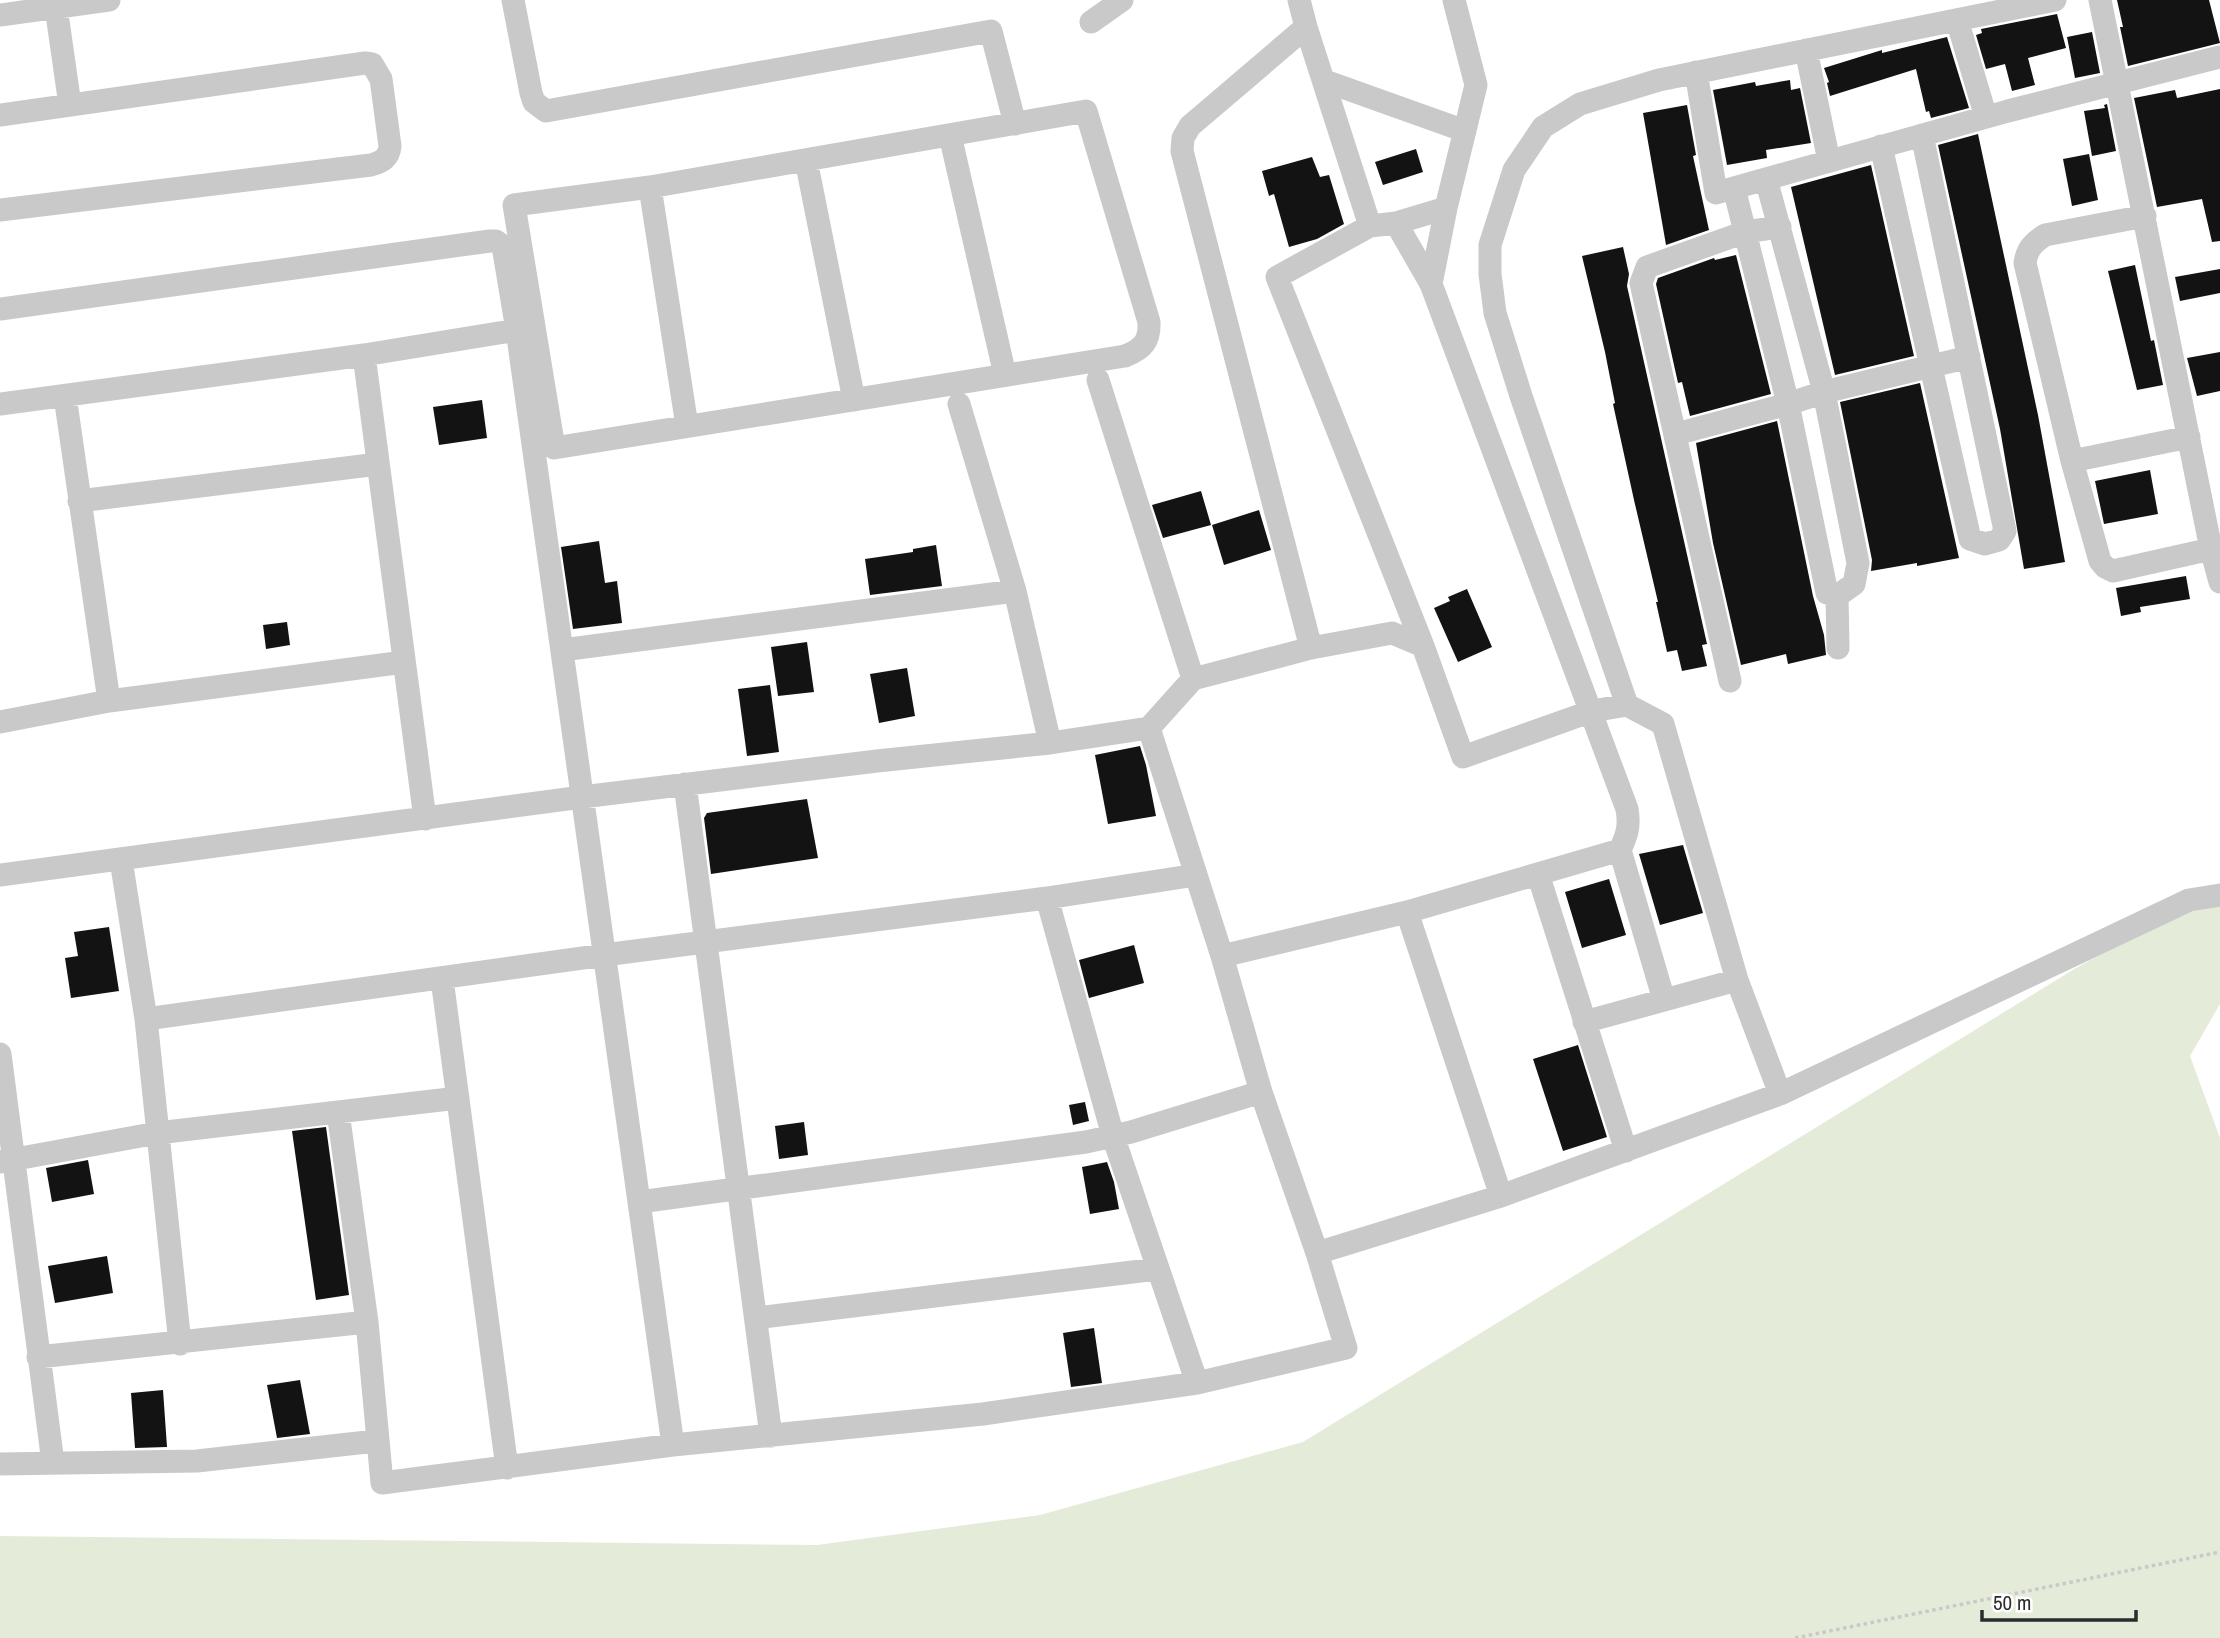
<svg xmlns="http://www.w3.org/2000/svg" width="2220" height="1638" viewBox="0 0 2220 1638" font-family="'Archivo Narrow',sans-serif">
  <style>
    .green { fill: #e5ebd9 }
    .building { fill: #131313 }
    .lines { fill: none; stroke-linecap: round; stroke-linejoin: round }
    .path { stroke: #c9c9c9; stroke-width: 3.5; stroke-dasharray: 3.5 3.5; stroke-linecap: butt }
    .street { stroke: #c9c9c9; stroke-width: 23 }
  </style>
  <rect width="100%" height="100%" fill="#fff"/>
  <path class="green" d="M2220 899V1004L2190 1056 2220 1138V1638H0V1536L817 1545 1040 1515 1303 1442 2076 968 2188 906Z"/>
  <path class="building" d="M2117 0H2209L2220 43 2128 66 2120 27H2123Z
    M2057 14 2066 48 2028 58 2035 85 2012 91 2005 64 1986 69 1976 35 1982 33 1981 29Z
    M2092 32 2100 73 2075 78 2067 37Z
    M1947 37 1969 108 1931 118 1929 111 1926 112 1916 69 1830 96 1827 83 1829 82 1824 68 1882 50V53Z
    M1790 80 1791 90 1800 88 1811 143 1766 150 1767 158 1727 165 1713 90 1755 82 1756 86Z
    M2220 89V241L2212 242 2202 199 2157 207 2134 98 2175 90 2177 98Z
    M2107 104 2116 151 2092 156 2084 111 2105 108 2104 105Z
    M1687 105 1696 155 1693 156 1709 230 1666 245 1643 113Z
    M1978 134 2038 415 2065 562 2024 569 2000 429 1938 145Z
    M1416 149 1423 172 1383 185 1375 162Z
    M2089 154 2098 200 2072 206 2063 159Z
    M1312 157 1320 177 1329 175 1344 224 1317 239 1289 247 1274 194 1269 196 1262 171Z
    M1871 165 1914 356 1835 375 1791 187Z
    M1623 247 1629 274 1627 286 1707 644 1702 645 1707 666 1682 671 1677 650 1667 652 1656 602H1658L1634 500 1613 404 1615 403 1605 352 1582 256Z
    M1736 255 1771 394 1690 416 1682 382 1678 383 1656 284 1658 278 1714 258 1715 260Z
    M2135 265 2151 341 2154 340 2163 385 2137 390 2108 271Z
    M2220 269V293L2180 301 2175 277Z
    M2220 352V391L2197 396 2187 358Z
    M1920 383 1959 558 1917 566V563L1871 571 1872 560 1840 402Z
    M482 400 487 438 439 445 433 407Z
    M1777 421 1813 596 1824 635 1826 655 1788 664 1786 654 1741 665 1713 543 1696 443Z
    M2150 470 2158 514 2104 524 2095 481Z
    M1201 491 1211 525 1163 538 1152 505Z
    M1259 510 1271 550 1224 565 1212 525Z
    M599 541 605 583 617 581 622 623 573 629 561 547Z
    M936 545 942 586 870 595 865 559 913 552V549Z
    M2186 576 2190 599 2140 607 2141 612 2121 616 2116 588Z
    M1467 589 1492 647 1458 662 1434 608 1450 601 1448 597Z
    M287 622 290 645 266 649 263 625Z
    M807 642 814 692 778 696 771 647Z
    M907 668 915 716 879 723 870 674Z
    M770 685 779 752 747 756 738 689Z
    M1140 746 1146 765 1156 816 1108 824 1095 755Z
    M807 799 818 858 711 874 704 818 707 813Z
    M1683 845 1703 913 1660 925 1639 854Z
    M1609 879 1626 935 1582 948 1565 892Z
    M109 927 119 991 71 998 65 958 78 956 74 932Z
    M1134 945 1144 983 1089 998 1079 960Z
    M1578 1045 1607 1137 1563 1151 1533 1059Z
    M1085 1102 1089 1121 1073 1125 1069 1105Z
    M804 1122 808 1155 779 1159 775 1126Z
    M326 1127 349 1295 316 1300 292 1131Z
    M88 1160 94 1194 52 1202 46 1168Z
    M1107 1162 1114 1182 1119 1209 1090 1214 1082 1167Z
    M107 1256 113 1293 55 1303 48 1266Z
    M1094 1328 1102 1383 1071 1387 1063 1333Z
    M300 1380 310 1434 277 1438 267 1385Z
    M163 1390 167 1447 135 1448 131 1393Z"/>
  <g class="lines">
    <path class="path" d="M1795 1638 2220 1552"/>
    <path class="street" d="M513 0 531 93 534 102 546 111 991 31 1015 124
      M1299 0 1306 27 1370 226
      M1454 0 1476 85 1446 208 1431 284 1627 809C1630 826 1627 835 1620 850
      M2100 0 2211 549 2220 582
      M56 7 70 105
      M0 15 109 0
      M1957 20 1986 117
      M1091 22 1122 0
      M1306 27 1190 126 1183 138 1182 151 1311 648
      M1806 50 1829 161
      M1696 72 1716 193 2008 111 2220 57
      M1325 81 1465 131
      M1086 111 1149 322C1150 341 1143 349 1125 356L554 448 514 205 650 187Z
      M0 115 365 63 372 64 381 79 390 146C389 158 382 162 371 165L0 210
      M950 135 1005 375
      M1881 146 1970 539 1985 544 1999 540 2005 531 1922 135
      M806 160 854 400
      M650 187 687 426
      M1734 188 1788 404 1827 593 1837 596 1854 584 1858 563 1824 392 1766 179
      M1446 208 1396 223 1370 226 1277 277 1423 646 1463 757 1592 711 1627 705
      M2145 216 2045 235C2033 243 2027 249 2025 263L2072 461 2100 561 2105 567 2113 571 2211 549
      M1396 223 1431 284
      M0 309 490 241H496L503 246 517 330 673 1445
      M364 355 425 819
      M1098 380 1193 679
      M65 396 109 701
      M0 404 364 355 517 330
      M959 404 1015 591 1050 743
      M1676 434 1788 404 1824 392 1969 357
      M2072 461 2189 437
      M79 501 378 464
      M1837 596 1838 648
      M562 650 1015 591
      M1730 681 1641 283 1647 267 1745 232 1780 227
      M0 722 109 701 404 662
      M685 784 771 1436
      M121 860 146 1019 180 1344
      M1538 874 1626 1151
      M0 875 582 797 877 761 1050 743 1149 728 1193 679 1311 648 1392 633 1423 646
      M1047 898 1113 1136 1197 1383
      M1407 912 1501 1196
      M1222 956 1407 912 1620 850 1664 1000
      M442 979 507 1468
      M146 1019 604 955 1047 898 1196 875
      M1584 1022 1737 980
      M0 1054 53 1463
      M1780 1094 1737 980 1663 724 1627 705 1521 396 1495 313 1490 274V245L1514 170 1543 127 1580 104 1659 80 2055 0
      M338 1112 367 1322 382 1483 673 1445 983 1414 1197 1383 1346 1348 1317 1253 1261 1092 1222 956 1149 728
      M0 1162 157 1133 458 1098
      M639 1202 1086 1142 1131 1132 1261 1092
      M1317 1253 1501 1196 1780 1094 2189 900 2220 895
      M756 1318 1157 1269
      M38 1357 367 1322
      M0 1464 197 1461 376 1441"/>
  </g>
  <path d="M1982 1610v10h154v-10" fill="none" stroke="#2c2c2c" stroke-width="3.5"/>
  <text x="1993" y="1610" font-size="21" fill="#2c2c2c" stroke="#ffffff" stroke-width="5" paint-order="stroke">50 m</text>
</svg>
